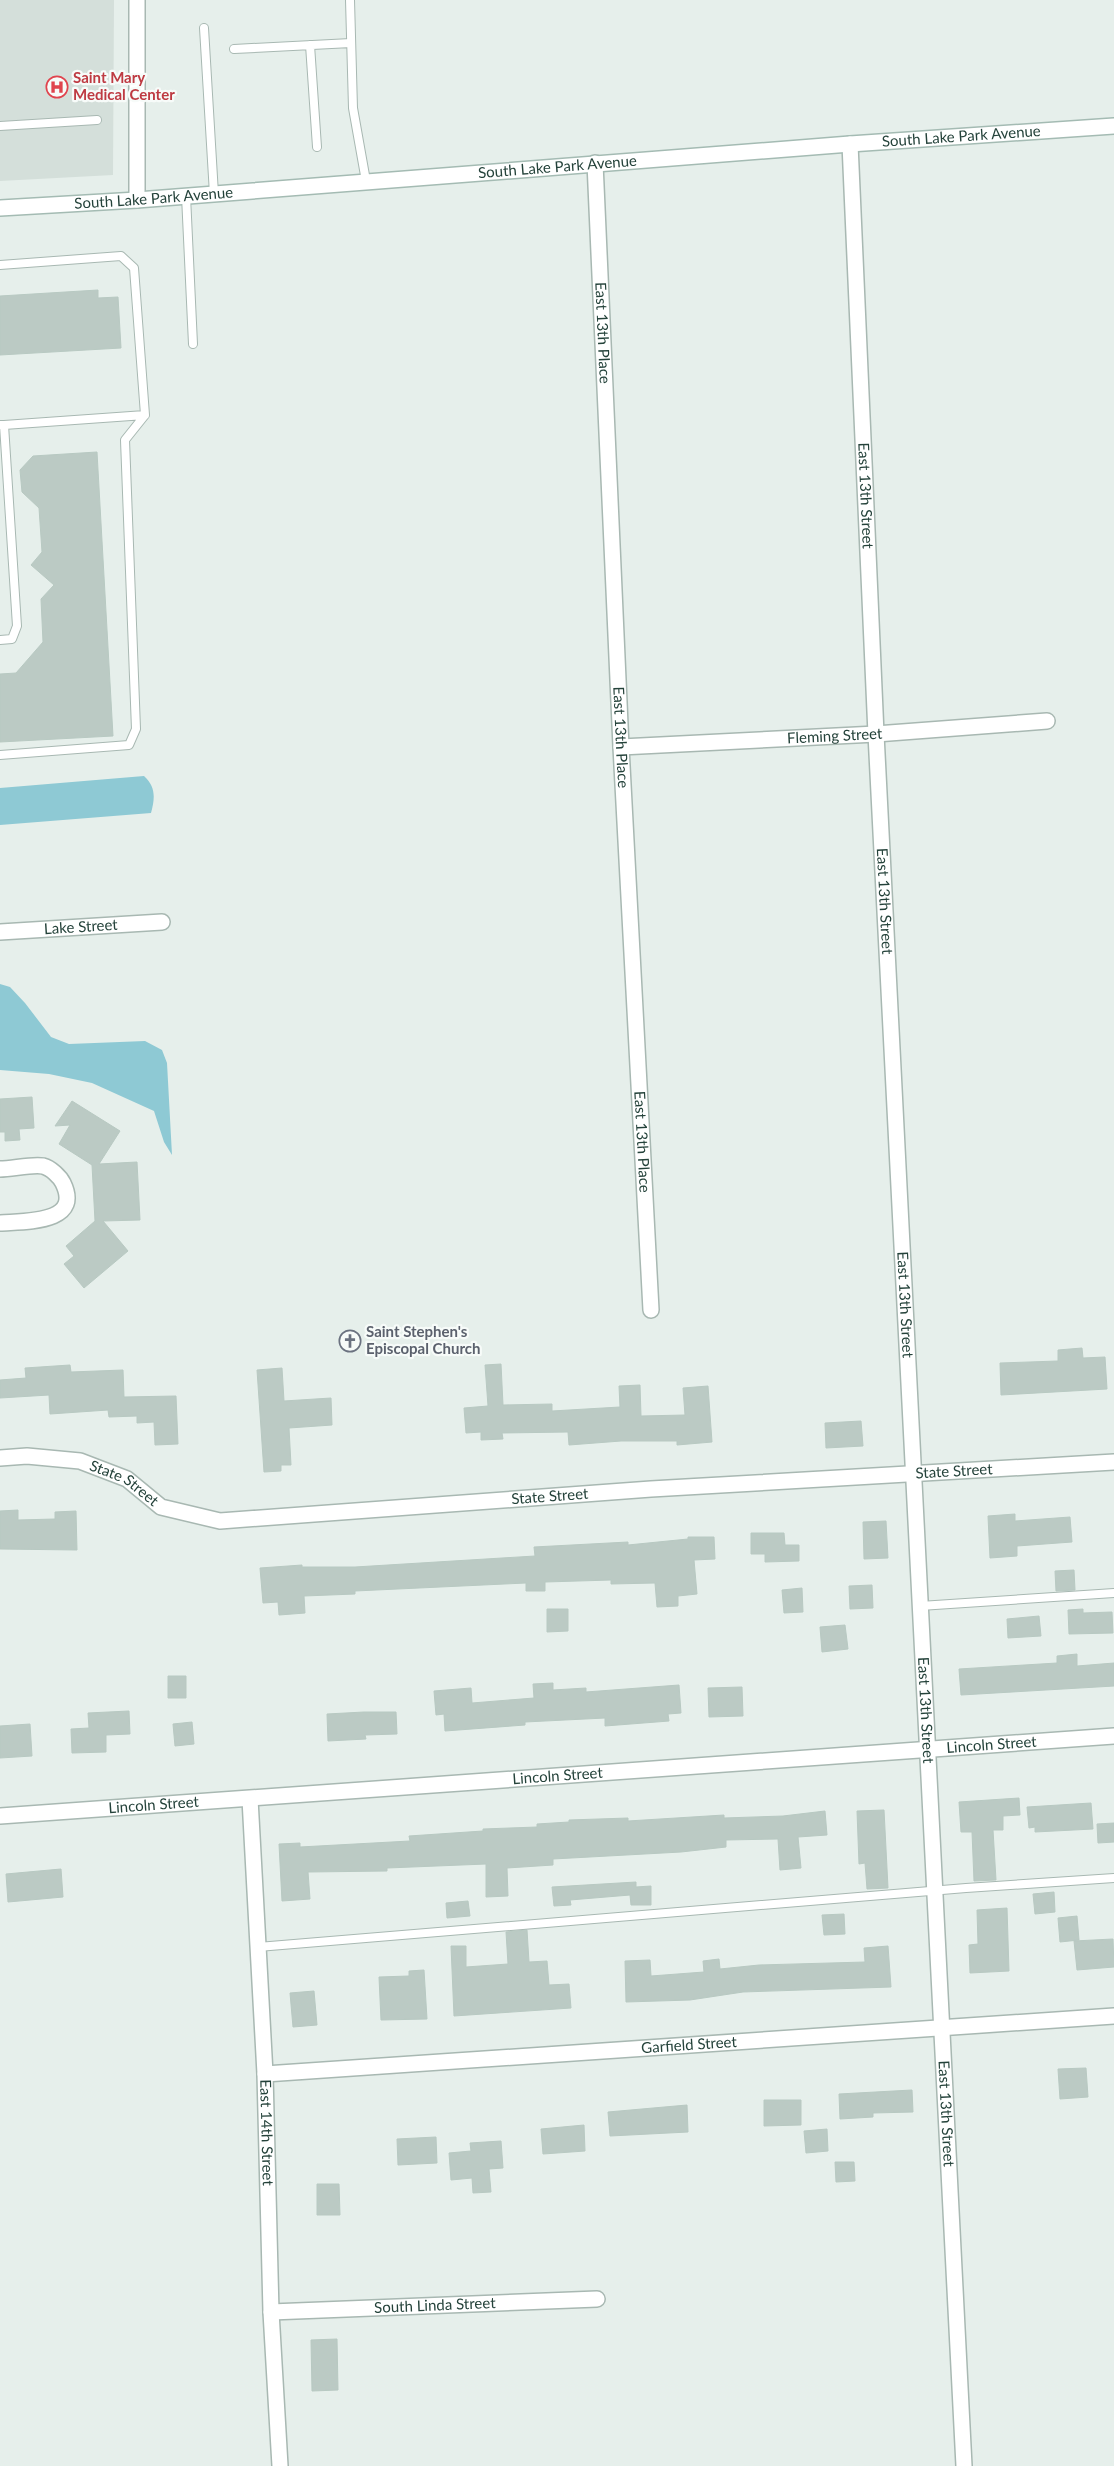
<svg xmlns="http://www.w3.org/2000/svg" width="1114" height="2466" viewBox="0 0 1114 2466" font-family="Lato,sans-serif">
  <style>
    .built { fill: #d4dfda }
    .water { fill: #8ec9d4 }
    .building { fill: #bbcac4; stroke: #b8c9c2 }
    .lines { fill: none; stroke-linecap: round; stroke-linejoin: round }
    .lane-casing { stroke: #a8b8b2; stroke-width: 10 }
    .street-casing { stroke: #a8b8b2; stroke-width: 18 }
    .secondary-casing { stroke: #a4bbb3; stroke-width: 18 }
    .lane { stroke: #fff; stroke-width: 8 }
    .street { stroke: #fff; stroke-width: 15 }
    .secondary { stroke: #fff; stroke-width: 15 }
    .labels { text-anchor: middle; stroke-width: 4.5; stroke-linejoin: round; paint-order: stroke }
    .health-label { font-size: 15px; font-weight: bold; fill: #be3a42; stroke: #f7fbf9; text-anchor: start }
    .street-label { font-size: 15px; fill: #24423a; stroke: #f7fbf9 }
    .worship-label { font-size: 15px; font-weight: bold; fill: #5b616d; stroke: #f7fbf9; text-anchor: start }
  </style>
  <rect width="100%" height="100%" fill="#e6efeb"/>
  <path class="built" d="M0 0H114L113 175 0 181Z"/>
  <path class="water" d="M144 776C156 787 155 798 151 813L0 825V788Z
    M0 984 10 987 25 1003 51 1037 69 1044 145 1041 162 1050 167 1063 172 1155 164 1142 154 1111 92 1083 49 1074 0 1070Z"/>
  <path class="building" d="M98 290V298L118 297 121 348 0 355V296Z
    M97 452 113 736 0 742V674L16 673 43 642 41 599 54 585 31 565 42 552 39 508 22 492 20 470 33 456Z
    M32 1097 34 1128 19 1129 20 1140 5 1141V1132H0V1099Z
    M72 1101 120 1131 99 1164 137 1162 140 1220 103 1221 128 1251 84 1288 64 1264 74 1256 66 1246 95 1221 92 1165 59 1144 70 1125 55 1126Z
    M1082 1348 1083 1358 1105 1357 1107 1389 1001 1395 1000 1363 1058 1361V1350Z
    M501 1364 503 1405 552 1404V1411L620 1407 619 1386 640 1385 641 1416 685 1415 683 1388 708 1386 712 1442 677 1445V1441H621L569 1445 568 1432 502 1433 503 1439 481 1440V1432L466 1433 464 1408 488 1406 485 1365Z
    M70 1365 71 1372 123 1370 124 1397 176 1396 178 1444 155 1445 154 1422 137 1423V1416L109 1417 108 1410 50 1414 49 1395 0 1398V1380L26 1378 25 1368Z
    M282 1368 284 1401 331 1398 332 1425 289 1428 291 1465H281V1471L264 1472 257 1370Z
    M861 1421 863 1446 826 1448 825 1423Z
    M18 1510V1520L55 1519V1512L76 1511 77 1550 0 1549V1511Z
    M1015 1514V1521L1070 1517 1072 1542 1017 1546V1556L990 1558 988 1516Z
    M886 1521 888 1558 864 1559 863 1522Z
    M751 1533H784L785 1545H799V1561L765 1562V1554H751Z
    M688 1537H714L715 1559 694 1560 697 1594 678 1596V1606L657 1607 655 1583 611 1584V1580L545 1582V1591H526V1583L355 1591V1594L304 1596 305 1613 279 1615 278 1602 263 1603 260 1568 302 1565V1567H355L535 1556 534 1547 628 1542V1545L688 1539Z
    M1074 1570 1075 1590 1056 1591 1055 1571Z
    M872 1585 873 1608 850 1609 849 1586Z
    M802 1588 803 1612 784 1613 782 1590Z
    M547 1609H568V1631L547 1632Z
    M1083 1609V1613L1112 1612 1113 1633 1069 1634 1068 1610Z
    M1039 1616 1041 1636 1008 1638 1007 1619Z
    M845 1625 848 1649 822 1652 820 1627Z
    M1077 1654V1666L1114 1663V1686L961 1695 959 1669 1057 1663V1656Z
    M168 1676H186V1698H168Z
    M553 1683V1690L586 1688V1692L679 1685 681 1713 668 1714 669 1721 605 1726V1718L525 1722V1725L445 1731 444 1714 436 1715 434 1691 471 1688 472 1703 534 1698 533 1684Z
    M742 1687 743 1716 709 1717 708 1688Z
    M129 1711 130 1734 106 1735V1752L72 1753 71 1729 89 1728 88 1713Z
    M364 1712H396L397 1734 365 1735 366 1739 328 1741 327 1714Z
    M192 1722 194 1744 175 1746 173 1724Z
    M30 1724 32 1756 0 1758V1726Z
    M1019 1798 1020 1815 1003 1816V1830H993L996 1880 974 1881 972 1832H961L959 1802Z
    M1091 1803 1093 1829 1035 1832V1827L1029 1828 1027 1807Z
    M884 1810 888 1888 867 1889 865 1863 859 1864 857 1811Z
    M825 1811 827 1835 798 1837 801 1868 780 1870 778 1839 726 1840V1847L681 1852 553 1859V1865L507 1868 508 1896 486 1897V1864L387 1868V1871L308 1872 310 1899 282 1901 279 1844 300 1843V1847L410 1841 409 1836 483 1831V1829L537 1827V1824L569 1822V1820L628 1818V1821L724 1815V1818L783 1816Z
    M1114 1823V1842L1098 1843 1097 1824Z
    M61 1869 63 1897 8 1902 6 1874Z
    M636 1882V1887L651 1886V1905H631L630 1895 570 1900 571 1905 554 1906 552 1887Z
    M1054 1892 1055 1912 1035 1914 1033 1894Z
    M468 1901 470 1916 447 1918 446 1903Z
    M1007 1908 1009 1971 970 1973 969 1945 978 1944 977 1910Z
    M844 1914 845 1934 824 1935 822 1915Z
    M1077 1916 1079 1940 1060 1942 1058 1918Z
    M527 1930 529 1962 547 1961 549 1985 569 1984 571 2008 454 2016 451 1946H466V1967L508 1964 506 1932Z
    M1113 1939 1114 1967 1077 1970 1074 1941Z
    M888 1946 891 1987 743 1992 690 2000 626 2002 625 1961 650 1960 651 1976 704 1972 703 1961 719 1959 720 1969 759 1965 865 1962 864 1948Z
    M424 1970 427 2019 381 2020 379 1977 409 1976V1971Z
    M314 1991 317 2025 293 2027 290 1993Z
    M1086 2068 1088 2097 1060 2099 1058 2069Z
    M912 2090 913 2112 873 2113V2117L840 2119 839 2094Z
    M764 2100H801V2125L764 2126Z
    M687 2105 688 2132 610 2136 608 2112Z
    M584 2125 585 2151 543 2154 541 2129Z
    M827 2129 828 2151 806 2153 804 2131Z
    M436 2137 437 2163 398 2165 397 2139Z
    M501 2141 503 2168 489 2169 491 2192 473 2193 472 2178 451 2180 449 2153 471 2151 470 2143Z
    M835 2162H854L855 2181 836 2182Z
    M317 2184H339L340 2215H317Z
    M337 2339 338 2390 312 2391 311 2340Z"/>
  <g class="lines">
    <g class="lane-casing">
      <path id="lane" d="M350 0 353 108 366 181
        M204 28 214 194
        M310 45 317 147
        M234 49 351 43
        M0 126 97 120
        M186 196 193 344
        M0 265 121 256 134 268 145 415 125 440 136 729 129 745 0 755
        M0 425H4L17 626 12 639 0 640
        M4 425 145 415
        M920 1606 1114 1593
        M258 1947 966 1888 1114 1878"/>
    </g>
    <g class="street-casing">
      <g id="street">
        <path id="s1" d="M850 144 876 734 964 2466"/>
        <path id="s2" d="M595 163 621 747 651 1310"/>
        <path d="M137 200V0"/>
        <path id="s3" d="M621 747 876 734 1047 721"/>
        <path id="s4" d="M0 932 162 922"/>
        <path d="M0 1169C12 1169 32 1164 43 1166 51 1168 60 1177 63 1183 83 1224 24 1221 0 1223"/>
        <path id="s5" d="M0 1458 27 1456 80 1461 127 1479 161 1507 220 1521 651 1489 1114 1462"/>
        <path id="s6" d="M250 1799 265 2074 271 2312 280 2466"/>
        <path id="s7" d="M0 1816 1114 1736"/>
        <path id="s8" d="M265 2074 1114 2016"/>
        <path id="s9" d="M271 2312 597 2299"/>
      </g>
    </g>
    <g class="secondary-casing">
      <g id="secondary">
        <path id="s10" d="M0 208 137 200 850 144 1114 126"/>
      </g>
    </g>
    <use href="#lane" class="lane"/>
    <use href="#street" class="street"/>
    <use href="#secondary" class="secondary"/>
  </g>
  <defs>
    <g id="hospital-ring" transform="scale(1.125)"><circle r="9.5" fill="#f7fbf9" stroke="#e0444e" stroke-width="1.5"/><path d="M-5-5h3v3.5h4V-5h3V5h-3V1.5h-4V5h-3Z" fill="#e0444e"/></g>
    <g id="church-ring" transform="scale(1.125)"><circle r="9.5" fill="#f7fbf9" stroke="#6b7280" stroke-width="1.5"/><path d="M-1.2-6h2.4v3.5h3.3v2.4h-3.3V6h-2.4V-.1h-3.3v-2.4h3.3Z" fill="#6b7280"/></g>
  </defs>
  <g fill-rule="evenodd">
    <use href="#hospital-ring" x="57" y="87"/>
    <use href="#church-ring" x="350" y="1341"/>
  </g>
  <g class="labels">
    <g class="health-label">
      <text x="73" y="83">Saint Mary<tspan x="73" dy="17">Medical Center</tspan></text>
    </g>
    <g class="street-label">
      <text dy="5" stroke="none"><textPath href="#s10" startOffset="964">South Lake Park Avenue</textPath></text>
      <text dy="5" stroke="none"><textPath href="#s10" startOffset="559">South Lake Park Avenue</textPath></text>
      <text dy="5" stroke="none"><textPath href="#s10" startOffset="154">South Lake Park Avenue</textPath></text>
      <text dy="5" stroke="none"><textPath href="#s2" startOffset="170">East 13th Place</textPath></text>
      <text dy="5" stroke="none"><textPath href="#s1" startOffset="352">East 13th Street</textPath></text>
      <text dy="5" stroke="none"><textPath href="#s3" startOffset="214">Fleming Street</textPath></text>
      <text dy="5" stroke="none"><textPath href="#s2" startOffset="575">East 13th Place</textPath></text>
      <text dy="5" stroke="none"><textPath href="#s1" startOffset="758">East 13th Street</textPath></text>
      <text dy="5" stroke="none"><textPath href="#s4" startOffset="81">Lake Street</textPath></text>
      <text dy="5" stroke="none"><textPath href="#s2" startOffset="980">East 13th Place</textPath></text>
      <text dy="5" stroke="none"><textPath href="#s1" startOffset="1162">East 13th Street</textPath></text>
      <text dy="5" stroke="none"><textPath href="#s5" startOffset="971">State Street</textPath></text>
      <text dy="5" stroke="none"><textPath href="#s5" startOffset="130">State Street</textPath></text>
      <text dy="5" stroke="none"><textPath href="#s5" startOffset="566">State Street</textPath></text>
      <text dy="5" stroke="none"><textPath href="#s1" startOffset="1568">East 13th Street</textPath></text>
      <text dy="5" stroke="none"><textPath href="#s7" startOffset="994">Lincoln Street</textPath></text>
      <text dy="5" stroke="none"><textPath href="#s7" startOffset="559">Lincoln Street</textPath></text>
      <text dy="5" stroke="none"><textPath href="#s7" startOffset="154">Lincoln Street</textPath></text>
      <text dy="5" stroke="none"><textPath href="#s8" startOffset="425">Garfield Street</textPath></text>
      <text dy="5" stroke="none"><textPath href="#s1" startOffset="1972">East 13th Street</textPath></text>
      <text dy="5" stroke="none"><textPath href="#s6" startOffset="334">East 14th Street</textPath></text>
      <text dy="5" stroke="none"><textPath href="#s9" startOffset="164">South Linda Street</textPath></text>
    </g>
    <g class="worship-label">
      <text x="366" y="1337">Saint Stephen's<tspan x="366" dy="17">Episcopal Church</tspan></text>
    </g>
  </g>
</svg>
